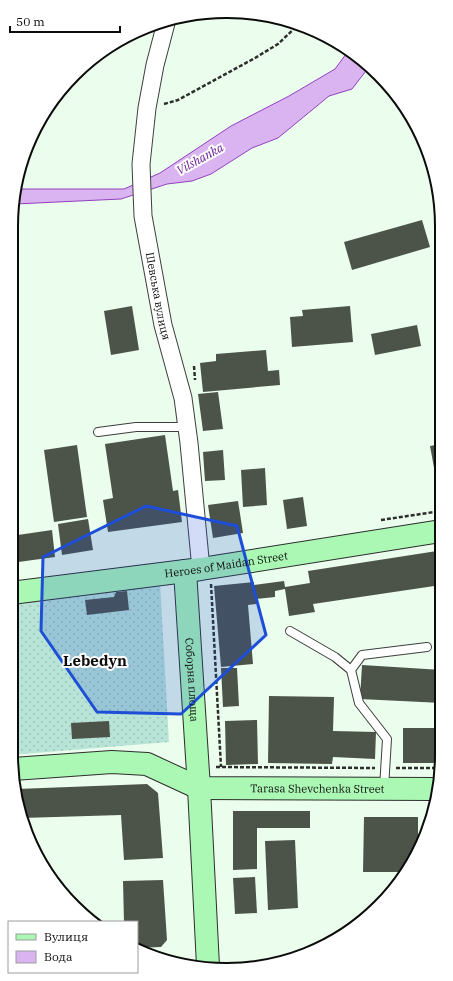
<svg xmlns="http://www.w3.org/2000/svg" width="453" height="981" viewBox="0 0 453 981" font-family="'IBM Plex Serif',serif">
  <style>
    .grass { fill: url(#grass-dots) }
    .water { fill: #d9b4f0; stroke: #9341c1 }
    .building { fill: #4c5348 }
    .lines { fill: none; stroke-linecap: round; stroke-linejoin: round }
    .lane-casing { stroke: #3e3e3e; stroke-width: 10 }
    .street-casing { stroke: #3e3e3e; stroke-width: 19 }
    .secondary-casing { stroke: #2d2d2d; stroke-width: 24 }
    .path { stroke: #2d2d2d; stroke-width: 2.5; stroke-dasharray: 4 2; stroke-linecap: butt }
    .lane { stroke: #fff; stroke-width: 8 }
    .street { stroke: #fff; stroke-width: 17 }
    .secondary { stroke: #abf8b5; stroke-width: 22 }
    .marked { fill: #1d4ed8; fill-opacity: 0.2; stroke: #1d4ed8; stroke-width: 3; stroke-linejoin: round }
    .labels { text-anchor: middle; stroke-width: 4; stroke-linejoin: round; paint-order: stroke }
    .street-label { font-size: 11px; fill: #0b0b0b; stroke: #fff }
    .water-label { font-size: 12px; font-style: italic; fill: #6d1f92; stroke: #fff }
    .district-label { font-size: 15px; font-weight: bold; fill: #0b0b0b; stroke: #fff }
    .rim { fill: none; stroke: #0b0b0b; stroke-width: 2 }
  </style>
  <defs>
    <pattern id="grass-dots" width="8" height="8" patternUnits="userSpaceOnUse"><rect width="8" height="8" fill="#b8e4d8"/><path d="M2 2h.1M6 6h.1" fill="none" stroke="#9dc2b8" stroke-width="1.8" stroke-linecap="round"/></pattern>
  </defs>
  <rect width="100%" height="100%" fill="#ebfdec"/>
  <path class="grass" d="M160 582 169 742 11 755V603Z"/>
  <path class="water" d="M349 50 358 55 369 67 352 89 329 96 278 138 252 148 211 174 192 181 167 184 121 199 15 204 18 189H124L160 173 231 126 289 96 335 69Z"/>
  <path class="building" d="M422 220 430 247 352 270 344 242Z
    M132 306 139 350 111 355 104 311Z
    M350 306 353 342 292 347 290 317 303 316 302 310Z
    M417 325 421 346 375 355 371 334Z
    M266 350 268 371 279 370 280 385 203 392 200 363 216 361V354Z
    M218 392 223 429 203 431 198 394Z
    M165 435 173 491 178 490 182 522 108 532 103 500 113 498 105 444Z
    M441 444V483L437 484 430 446Z
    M77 445 87 517 54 522 44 450Z
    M223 450 225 480 205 481 203 452Z
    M265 468 267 505 243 507 241 470Z
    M303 497 307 526 287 529 283 500Z
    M238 501 243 533 213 538 208 505Z
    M88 519 93 550 62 555 58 524Z
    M52 530 55 557 11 563V536Z
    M437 551 441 585 313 604 315 612 289 616 285 589 275 591V597L256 599V604L248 605 253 664 221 667 214 586 254 582V585L284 581 285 587 310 583 308 571Z
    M127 591 129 610 87 615 85 600 114 597 116 592Z
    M362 665 442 670V703L360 699Z
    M221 668H237L239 706 223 707Z
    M269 696 334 697 333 731 376 732 375 759 333 757 332 764 268 763Z
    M257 720 258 764 226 765 225 721Z
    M109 721 110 737 72 739 71 723Z
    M403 728H442V755L440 763H403Z
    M147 784 158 793 163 858 124 860 121 815 22 818 17 789Z
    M233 811H310V828H257V869L233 870Z
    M364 817H418V849L403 872H363Z
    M295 840 298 908 268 910 265 841Z
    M255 877 257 913 235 914 233 878Z
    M163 880 167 940 161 947 137 948V922H124L123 881Z"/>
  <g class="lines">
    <g class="lane-casing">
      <path id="lane" d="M98 432 136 427H187
        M290 631 335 657 351 670 359 703 387 739 384 788
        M351 670 362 655 427 647"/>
    </g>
    <g class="street-casing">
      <g id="street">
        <path id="s1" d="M166 23 155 65 147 108 141 164 143 216 163 325 183 398 189 443 201 569"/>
      </g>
    </g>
    <g class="secondary-casing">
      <g id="secondary">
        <path id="s2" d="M185 571 199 788 208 966"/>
        <path id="s3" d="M11 593 201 569 441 531"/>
        <path id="s4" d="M13 769 112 762 147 764 199 788 435 789"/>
      </g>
    </g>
    <path class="path" d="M164 104 178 100 255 58 278 44 298 25
      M194 366 195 380
      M381 520 441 511
      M211 584 221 767
      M216 767 375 768
      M396 768H439"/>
    <use href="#lane" class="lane"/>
    <use href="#street" class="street"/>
    <use href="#secondary" class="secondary"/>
  </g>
  <path class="marked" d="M146 506 237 526 266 635 181 714 97 712 41 631 43 557Z"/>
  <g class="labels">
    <g class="street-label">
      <text dy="4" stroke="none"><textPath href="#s1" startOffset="277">Шевська вулиця</textPath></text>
      <text dy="4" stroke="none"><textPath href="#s3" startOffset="217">Heroes of Maidan Street</textPath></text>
      <text dy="4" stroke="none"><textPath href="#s2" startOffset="109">Соборна площа</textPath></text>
      <text dy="4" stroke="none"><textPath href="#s4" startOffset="310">Tarasa Shevchenka Street</textPath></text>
    </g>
    <g class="water-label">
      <text transform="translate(200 159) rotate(-29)" y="4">Vilshanka</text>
    </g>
    <g class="district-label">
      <text x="95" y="666">Lebedyn</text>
    </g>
  </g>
  <path d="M0 0H453V981H0ZM226 18H227A208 208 0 0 1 435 226V755A208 208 0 0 1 227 963H226A208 208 0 0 1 18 755V226A208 208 0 0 1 226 18Z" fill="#fff" fill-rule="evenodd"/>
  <path class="rim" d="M226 18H227A208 208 0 0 1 435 226V755A208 208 0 0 1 227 963H226A208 208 0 0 1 18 755V226A208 208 0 0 1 226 18Z"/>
  <rect x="8" y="921" width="130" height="52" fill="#ffffff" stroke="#9d9d9d"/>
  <rect x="16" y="934" width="20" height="6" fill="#abf8b5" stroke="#9d9d9d"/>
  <text x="44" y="941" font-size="12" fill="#0b0b0b">Вулиця</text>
  <rect x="16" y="951" width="20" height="12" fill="#d9b4f0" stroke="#9d9d9d"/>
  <text x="44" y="961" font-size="12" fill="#0b0b0b">Вода</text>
  <path d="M10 26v6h110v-6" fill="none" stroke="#0b0b0b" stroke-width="2"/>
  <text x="16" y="26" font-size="12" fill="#0b0b0b" stroke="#ffffff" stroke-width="3" paint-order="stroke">50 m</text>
</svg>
